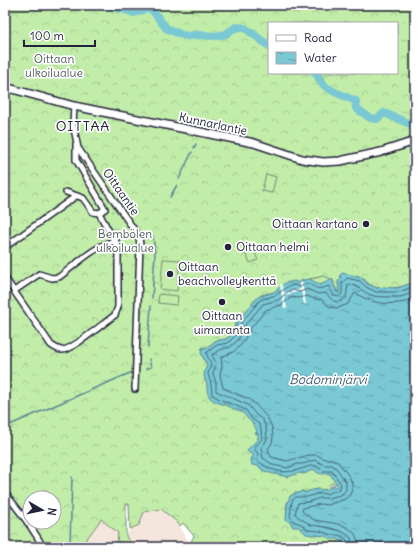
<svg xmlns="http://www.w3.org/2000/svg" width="420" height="552" viewBox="0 0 420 552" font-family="Delius,sans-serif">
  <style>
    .built { fill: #f4e5dd }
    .forest { fill: url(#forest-crowns); stroke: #728872; fill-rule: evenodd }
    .wetland { fill: url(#wetland-marsh); stroke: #728872 }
    .pitch { fill: #c2eda9; stroke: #728872 }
    .water { fill: url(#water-ripples); stroke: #568697 }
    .pier { fill: #fff }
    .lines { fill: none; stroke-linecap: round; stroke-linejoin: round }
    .shore { stroke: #456478; stroke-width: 1 }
    .stream { stroke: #568697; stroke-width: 1.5 }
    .river { stroke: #79c8d4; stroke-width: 8 }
    .minor-casing { stroke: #22223b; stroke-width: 8 }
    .secondary-casing { stroke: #22223b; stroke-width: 10 }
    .minor { stroke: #fff; stroke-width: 5 }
    .secondary { stroke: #fff; stroke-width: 7 }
    .poi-dot { fill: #22223b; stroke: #fff; stroke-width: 1.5 }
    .labels { text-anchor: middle; stroke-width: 3.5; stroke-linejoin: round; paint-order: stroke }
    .park-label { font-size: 12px; fill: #525f5c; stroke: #fff }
    .street-label { font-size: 12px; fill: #22223b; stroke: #fff }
    .poi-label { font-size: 12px; fill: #22223b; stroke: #fff; text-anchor: start }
    .water-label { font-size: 13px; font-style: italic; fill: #405c71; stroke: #fff }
    .quarter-label { font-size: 14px; letter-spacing: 1px; fill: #22223b; stroke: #fff }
  </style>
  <defs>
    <pattern id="forest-crowns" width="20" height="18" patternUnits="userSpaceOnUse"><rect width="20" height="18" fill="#c2eda9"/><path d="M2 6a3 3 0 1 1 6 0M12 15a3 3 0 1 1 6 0" fill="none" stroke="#a6cb92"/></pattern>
    <pattern id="wetland-marsh" width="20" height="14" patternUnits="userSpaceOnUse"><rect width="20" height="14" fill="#c2eda9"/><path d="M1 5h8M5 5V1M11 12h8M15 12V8" fill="none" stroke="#a6cb92"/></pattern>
    <pattern id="water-ripples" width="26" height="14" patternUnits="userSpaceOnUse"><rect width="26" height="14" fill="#79c8d4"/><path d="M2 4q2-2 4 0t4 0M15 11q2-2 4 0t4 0" fill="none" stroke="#63a2ad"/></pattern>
  </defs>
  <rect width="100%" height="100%" fill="#fff"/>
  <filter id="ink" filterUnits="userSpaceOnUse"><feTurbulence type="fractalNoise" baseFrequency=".025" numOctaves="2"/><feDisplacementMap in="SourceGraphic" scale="8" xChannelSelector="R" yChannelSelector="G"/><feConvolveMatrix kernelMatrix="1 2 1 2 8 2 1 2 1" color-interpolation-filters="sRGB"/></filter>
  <g filter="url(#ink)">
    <path class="built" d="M161 509 177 522 192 547H161L157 545 155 547H82L101 519 130 543 126 536 130 529 139 525 144 512Z"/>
    <path class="forest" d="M5 5H415V285C398 285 377 296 364 279L339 282 338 293 332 280C322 277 312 277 303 282L301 279 302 282 285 283 274 292 261 295 243 314 235 324 232 334 226 339 215 341 208 347 202 348 204 360 207 365C204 372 203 377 208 384L207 388 251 417 260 428 258 440 251 448 260 467H307L330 470 338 484H330L329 486 332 487C324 491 311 494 301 491L299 494 295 493C287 499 284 507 288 516L345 538 341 546 188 547 194 536 183 523 180 526 177 522 161 509 144 512 139 525 130 529 129 504H126V536L130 543 128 544 117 542 118 533 101 519 81 547H46L39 535 5 488ZM269 23H397V73H320L324 79 320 82 317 75 314 73H269ZM30 498H54V522H30Z
      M5 497 35 537 40 547H5Z"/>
    <path class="wetland" d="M324 276 333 280 335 309 310 279Z"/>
    <path class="pitch" d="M266 174 276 177 272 193 262 191Z
      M252 246 258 260 250 263 244 250Z
      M163 259 180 260 177 291 160 289Z
      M159 294 178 296 177 305 158 303Z"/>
    <path class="water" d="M343 273 361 277 368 284 377 288 384 287 398 288 408 284 415 285V547H330L338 543 343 546 344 543 338 539H330L325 536 306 534 299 527H293L290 522 286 520 287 505 290 496 295 493H299L301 491 306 493 308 491 318 489 326 490 334 485 337 487 338 486 330 474C324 473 318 476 314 469L304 474 299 473 288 477 270 473 262 470 259 466 252 465 251 459 254 455 249 453 247 450 258 439V434L255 433H257C257 426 247 418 242 412 237 412 233 408 228 406 215 401 207 402 207 386 207 384 206 382 205 380 203 374 205 370 207 365L201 353 202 348 208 347 215 341 226 339 232 334 238 320 258 297 274 292 285 283 294 281 299 283 301 282 302 279 303 281V280L310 279 320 285 332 279 337 293H339L338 281 341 278 340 275Z"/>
    <path class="pier" d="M302 282 306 304H304L301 291 284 295 287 308H284L280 285 282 284 284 293 301 289 299 283Z"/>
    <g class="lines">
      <path class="shore" d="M347 547V540L339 535H331L320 531 308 530 301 524 295 522 290 517 292 500 296 497H307L320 493 326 494 340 489 341 484 332 471H324L313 465C298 470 288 475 271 469 265 467 262 463 257 461L258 454 254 448 262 439 261 429 259 424 252 419 246 410 217 398 212 394 211 384 208 374 211 364 206 353 217 345 228 343 235 336 241 323 260 300 276 295 287 287 294 285 300 287 308 283C317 289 318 290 329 286L333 295 338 297 342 294V283L347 278 360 281 366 287 376 292H399L409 288H415
        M352 547 351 538C344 529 321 526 310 525 305 520 299 519 295 514L298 503 308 502 320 498H328L341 495 346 490V482L337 469 332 465H324L315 460 303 464H297L288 468 273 465 263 458 261 448 265 443 267 438 266 428 263 420 256 415 248 405 216 391V383L213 374 216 363 212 355 220 350 230 347 238 340 245 325 263 304 278 300 289 291 293 290 300 292 307 289 318 294 326 293C331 300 338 307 346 297L348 285 349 284C360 286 364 294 374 296 377 297 397 297 400 297 406 296 409 293 415 293
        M358 547C359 522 332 524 315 520 311 519 305 513 302 511L303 508 320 504 328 505 345 499 350 495 352 489V483L349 476 338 462 332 459H325L317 455H309L287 461 271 457 268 449 272 443 273 437 272 427 267 417 251 400 223 388 220 375 222 366 221 357 233 352 242 344 250 329 266 310 281 305 292 297 299 298 307 296 315 299 322 300 330 307 338 308 348 304 355 293C370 302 382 305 399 303 405 303 409 299 415 299"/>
      <path class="stream" d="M194 148 196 144
        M179 179 192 152
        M170 197 177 185
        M152 298 155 254 153 236
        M148 347 151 306
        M146 369 151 367 149 359
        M5 427 130 373H133
        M70 545 72 477"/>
      <path class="river" d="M106 5 125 10 134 13 146 9H150L153 11 166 28 182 35 188 36 198 35 216 36 226 34 236 27 245 28 269 46
        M315 73C319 76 319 80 322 83 328 91 347 97 356 101V108L370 118 377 119 384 113 415 126"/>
      <g class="minor-casing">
        <path id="minor" d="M74 106 73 124 78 148 139 237 140 245 135 389
          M66 192 83 198 93 212 99 213 105 209 76 160V144
          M5 247 76 196
          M5 278 51 345C54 347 58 350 62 350 71 351 105 322 115 315L118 307V248L99 213
          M14 291 39 274 52 278 59 277C74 266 98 243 116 241
          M5 493C19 510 33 528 43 547"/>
      </g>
      <g class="secondary-casing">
        <path id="secondary" d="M5 87 74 106 254 143 302 159 323 162 340 161 381 152 415 141"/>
      </g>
      <use href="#minor" class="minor"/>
      <use href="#secondary" class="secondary"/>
    </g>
  </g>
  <g class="poi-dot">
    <circle cx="366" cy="224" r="4"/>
    <circle cx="228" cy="247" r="4"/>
    <circle cx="170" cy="274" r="4"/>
    <circle cx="222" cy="302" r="4"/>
  </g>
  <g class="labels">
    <g class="park-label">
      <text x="54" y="63">Oittaan<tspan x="54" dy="14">ulkoilualue</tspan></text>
      <text x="125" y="238">Bembölen<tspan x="125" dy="14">ulkoilualue</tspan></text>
    </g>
    <g class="street-label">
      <text transform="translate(213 124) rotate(12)" y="4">Kunnarlantie</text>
      <text transform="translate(121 192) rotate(55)" y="4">Oittaantie</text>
    </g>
    <g class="poi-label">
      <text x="358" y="228" text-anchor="end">Oittaan kartano</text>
      <text x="236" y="251">Oittaan helmi</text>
      <text x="178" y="271">Oittaan<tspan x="178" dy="14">beachvolleykenttä</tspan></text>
      <text x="222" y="320" text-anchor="middle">Oittaan<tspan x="222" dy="14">uimaranta</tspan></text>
    </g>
    <g class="water-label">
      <text x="328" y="384">Bodominjärvi</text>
    </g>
    <g class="quarter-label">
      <text x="83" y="131">OITTAA</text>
    </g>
  </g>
  <rect width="420" height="552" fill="none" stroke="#fff" stroke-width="20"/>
  <rect x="10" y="10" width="400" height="532" fill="none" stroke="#22223b" stroke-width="1.5" filter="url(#ink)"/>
  <rect x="268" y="22" width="130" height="52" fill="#ffffff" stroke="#a7a7b1"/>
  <rect x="276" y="35" width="20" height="6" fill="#ffffff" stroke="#a7a7b1"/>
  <text x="304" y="42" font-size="12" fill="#22223b">Road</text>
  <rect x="276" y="52" width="20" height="12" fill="url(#water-ripples)" stroke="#a7a7b1"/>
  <text x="304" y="62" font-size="12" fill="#22223b">Water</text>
  <g transform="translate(42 510) rotate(99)"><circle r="19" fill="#ffffff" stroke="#a7a7b1"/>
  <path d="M0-3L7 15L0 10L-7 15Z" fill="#22223b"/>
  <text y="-6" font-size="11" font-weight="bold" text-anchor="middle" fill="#22223b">N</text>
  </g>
  <path d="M24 40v6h71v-6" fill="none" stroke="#22223b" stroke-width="2"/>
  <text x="30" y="40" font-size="12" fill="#22223b" stroke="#ffffff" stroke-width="3" paint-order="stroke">100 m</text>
</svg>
